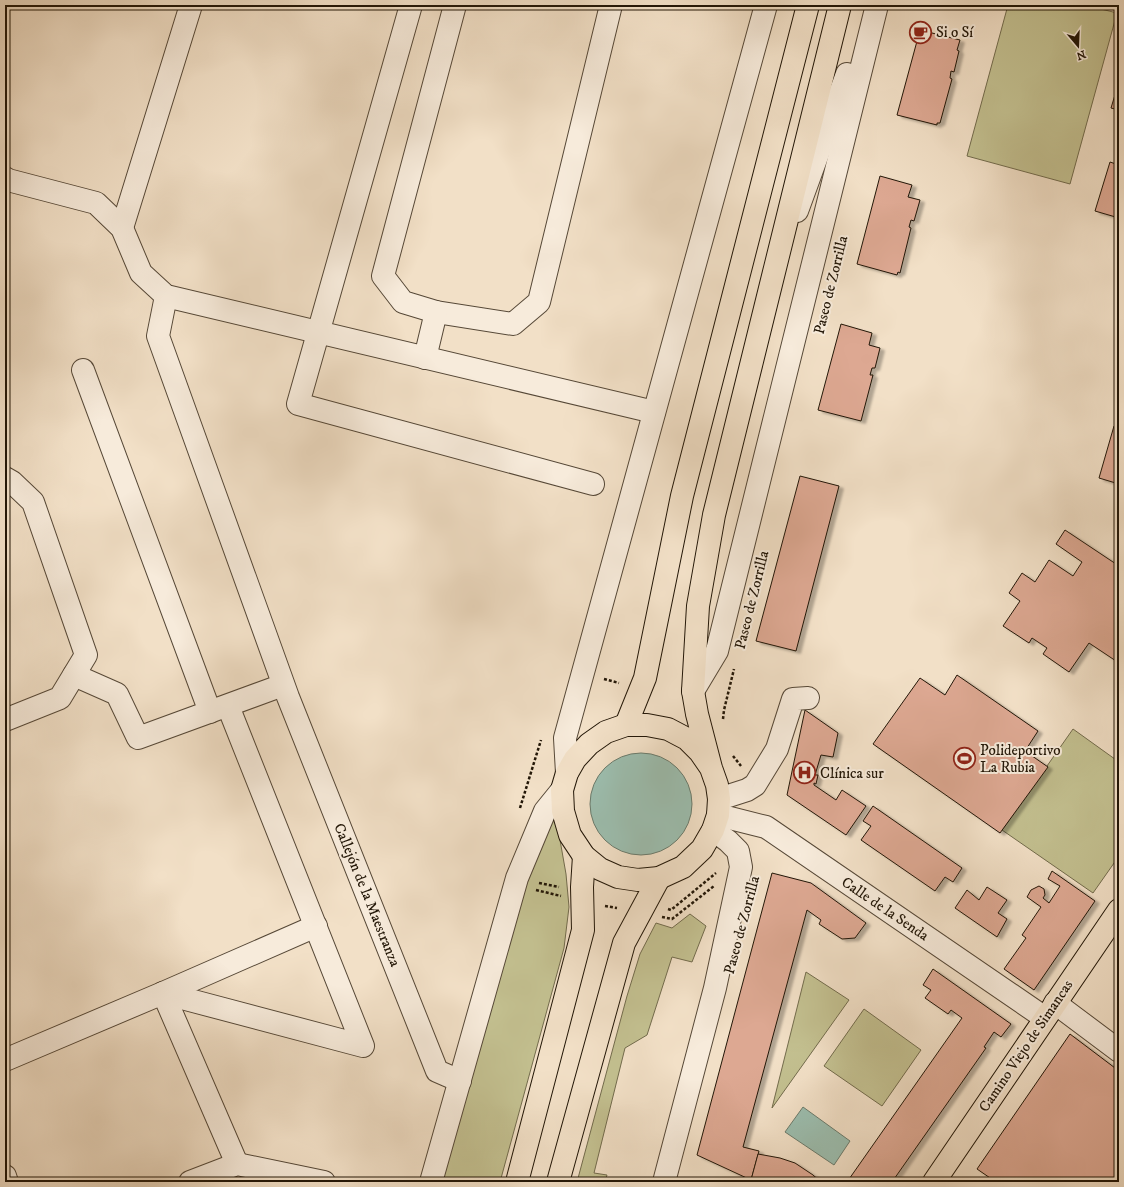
<svg xmlns="http://www.w3.org/2000/svg" width="1124" height="1187" font-family="'IM FELL DW Pica',serif">
	<style>
		.green { fill: #c3c090; stroke: #726b4c }
		.water { fill: #9cbeaf; stroke: #6b7b6c }
		.building { fill: #dda892; stroke: #221607; filter: url(#shadow) }
		.lines { fill: none; stroke-linecap: round; stroke-linejoin: round }
		.minor-casing { stroke: #564837; stroke-width: 24 }
		.major-casing { stroke: #221607; stroke-width: 24 }
		.path { stroke: #221607; stroke-width: 2.5; stroke-dasharray: 3 2; stroke-linecap: butt }
		.minor { stroke: #f7ebdb; stroke-width: 22 }
		.major { stroke: #f2e0c7; stroke-width: 22 }
		.labels { text-anchor: middle; dominant-baseline: central; stroke-width: 4; stroke-linejoin: round; paint-order: stroke }
		.poi-label { font-size: 15px; fill: #221607; stroke: #f7ebdb; text-anchor: start }
		.street-label { font-size: 15px; fill: #221607; stroke: #f7ebdb }
	</style>
	<defs>
		<filter id="shadow"><feDropShadow dx="4.5" dy="2.5" stdDeviation="1" flood-color="#0004"/></filter>
	</defs>
	<rect width="100%" height="100%" fill="#f2e0c7"/>
	<filter id="stains"><feTurbulence type="fractalNoise" baseFrequency=".005" numOctaves="4"/><feColorMatrix values="0 0 0 0 .2 0 0 0 0 .09 0 0 0 0 .02 0 0 0 .5 -.17"/></filter>
	<radialGradient id="worn" r=".72"><stop offset=".6" stop-color="#630" stop-opacity="0"/><stop offset="1" stop-color="#630" stop-opacity=".3"/></radialGradient>
	<g class="green">
		<polygon points="1008,5 1085,5 1117,13 1070,184 967,156"/>
		<polygon points="1073,729 1119,762 1119,856 1093,893 1002,830"/>
		<polygon points="552,814 557,826 560,840 566,874 569,907 564,948 500,1182 437,1182 516,902"/>
		<polygon points="690,914 706,926 692,962 672,957 647,1035 625,1048 594,1173 607,1175 605,1182 577,1182 627,996 640,954 656,923 672,928"/>
		<polygon points="806,972 849,1000 772,1108"/>
		<polygon points="864,1009 921,1050 882,1106 824,1066"/>
	</g>
	<g class="water">
		<circle cx="641" cy="804" r="51"/>
		<polygon points="803,1107 850,1141 834,1165 785,1132"/>
	</g>
	<g class="building">
		<polygon points="920,30 960,40 957,50 959,51 954,72 951,71 950,78 952,79 940,123 937,123 937,125 897,115"/>
		<polygon points="1118,85 1119,85 1119,110 1111,108"/>
		<polygon points="1110,162 1119,165 1119,218 1095,211"/>
		<polygon points="880,176 912,185 908,197 920,200 914,221 911,220 909,227 911,228 900,273 898,272 897,275 857,264"/>
		<polygon points="841,324 872,333 869,345 880,348 875,368 872,368 870,375 873,375 861,421 818,410"/>
		<polygon points="1114,426 1119,428 1119,484 1099,478"/>
		<polygon points="800,476 839,486 796,651 756,641"/>
		<polygon points="1065,530 1119,566 1119,663 1089,643 1069,672 1043,654 1047,648 1032,638 1029,643 1003,626 1020,601 1009,593 1022,573 1035,582 1049,560 1073,576 1082,562 1056,544"/>
		<polygon points="957,675 1038,731 1025,751 1048,767 1000,833 873,744 920,678 945,695"/>
		<polygon points="805,710 838,733 833,757 821,755 815,775 818,775 816,784 814,783 814,785 836,800 842,790 866,806 846,835 787,795"/>
		<polygon points="873,806 962,868 953,882 945,877 935,891 861,840 871,826 863,821"/>
		<polygon points="1052,871 1095,901 1034,990 1004,969 1026,938 1022,935 1041,907 1027,897 1031,890 1039,886 1044,889 1045,895 1043,898 1049,903 1060,886 1048,879"/>
		<polygon points="772,873 811,883 866,923 855,938 842,939 819,924 821,920 807,910 743,1147 759,1151 751,1180 697,1155"/>
		<polygon points="987,887 1007,900 998,913 1007,919 997,937 955,908 967,890 979,900"/>
		<polygon points="933,969 1011,1024 1001,1037 994,1032 984,1047 986,1048 892,1182 847,1182 962,1018 951,1010 948,1014 925,998 931,990 923,985"/>
		<polygon points="1070,1034 1119,1071 1119,1182 996,1182 977,1169"/>
		<polygon points="758,1154 780,1158 795,1163 813,1175 821,1182 756,1182 751,1180"/>
	</g>
	<g class="lines">
		<defs>
			<g id="minor">
				<polyline points="411,5 298,404 593,484"/>
				<polyline points="455,5 383,276 403,302 436,312 513,324 539,302 611,5"/>
				<polyline points="5,178 8,180 96,203 122,228 141,273 166,296 654,412"/>
				<polyline points="797,211 847,74"/>
				<polyline points="122,228 191,5"/>
				<polyline points="166,296 158,336 288,697 437,1071 460,1081"/>
				<polyline points="425,358 436,312"/>
				<polyline points="83,370 210,712"/>
				<polyline points="5,478 12,482 33,502 86,655 60,698 5,720"/>
				<polyline points="74,675 117,694 138,738 283,685"/>
				<polyline points="693,691 717,651 877,5"/>
				<polyline points="567,773 565,738 766,5"/>
				<polyline points="719,799 747,790 755,785 777,749 793,699 808,698"/>
				<polyline points="718,815 766,827 1045,1018"/>
				<polyline points="163,993 363,1046 228,706"/>
				<polyline points="163,993 237,1164"/>
				<polyline points="1055,1003 1119,1051"/>
				<polyline points="5,1060 163,993 316,926"/>
				<polyline points="5,1176 7,1182"/>
				<polyline points="190,1182 237,1164 324,1182"/>
				<polyline points="431,1182 517,878 545,811 562,790"/>
				<polyline points="664,1182 715,988 741,867 738,851 728,841 713,830"/>
			</g>
			<g id="major">
				<polyline points="626,725 645,678 682,496 808,5"/>
				<polyline points="711,768 700,752 687,739 668,729 647,725 626,725 606,732 589,744 575,759 567,773 562,790 563,811 570,835 584,856 600,869 618,877 638,880 659,878 683,867 702,849 713,830 718,815 719,799 717,785 711,768 697,714 693,691 698,606 714,515 840,5"/>
				<polyline points="517,1182 583,930 582,887 584,856"/>
				<polyline points="558,1182 624,943 659,878"/>
				<polyline points="934,1182 1119,910"/>
			</g>
		</defs>
		<use href="#minor" class="minor-casing"/>
		<use href="#major" class="major-casing"/>
		<g class="path">
			<polyline points="604,679 619,683"/>
			<polyline points="723,719 724,710 734,669"/>
			<polyline points="733,756 741,766"/>
			<polyline points="520,808 541,740"/>
			<polyline points="539,883 559,887"/>
			<polyline points="536,890 561,896"/>
			<polyline points="605,906 617,908"/>
			<polyline points="668,909 671,910 716,873"/>
			<polyline points="662,917 672,919 714,886"/>
		</g>
		<use href="#minor" class="minor"/>
		<use href="#major" class="major"/>
	</g>
	<defs>
		<symbol id="cafe-ring" viewBox="-11 -11 22 22"><circle r="9.5" fill="#f7ebdb" stroke="#8f2418" stroke-width="1.5"/><path d="M-5.5-4.5H6V0H3Q3 3.5 0 3.5H-2.5Q-5.5 3.5-5.5 0ZM3-3.2v2h1.7v-2ZM-6 4.5H4V6H-6Z" fill="#8f2418"/></symbol>
		<symbol id="stadium-ring" viewBox="-11 -11 22 22"><circle r="9.5" fill="#f7ebdb" stroke="#8f2418" stroke-width="1.5"/><path d="M0-5a6.5 5 0 1 0 0 10a6.5 5 0 1 0 0-10ZM-3.5-1.8h7v3.6h-7Z" fill="#8f2418"/></symbol>
		<symbol id="hospital-ring" viewBox="-11 -11 22 22"><circle r="9.5" fill="#f7ebdb" stroke="#8f2418" stroke-width="1.5"/><path d="M-5-5h3v3.5h4V-5h3V5h-3V1.5h-4V5h-3Z" fill="#8f2418"/></symbol>
	</defs>
	<g fill-rule="evenodd">
		<use href="#cafe-ring" x="908" y="20" width="25" height="25"/>
		<use href="#stadium-ring" x="952" y="746" width="25" height="25"/>
		<use href="#hospital-ring" x="792" y="760" width="25" height="25"/>
	</g>
	<g class="labels">
		<g class="poi-label">
			<text x="936" y="32">Si o Sí</text>
			<text x="980" y="750">Polideportivo<tspan x="980" dy="17">La Rubia</tspan></text>
			<text x="820" y="773">Clínica sur</text>
		</g>
		<g class="street-label">
			<text transform="translate(831 285) rotate(-76)">Paseo de Zorrilla</text>
			<text transform="translate(752 600) rotate(-76)">Paseo de Zorrilla</text>
			<text transform="translate(367 895) rotate(68)">Callejón de la Maestranza</text>
			<text transform="translate(885 909) rotate(34)">Calle de la Senda</text>
			<text transform="translate(742 925) rotate(-75)">Paseo de Zorrilla</text>
			<text transform="translate(1026 1046) rotate(-56)">Camino Viejo de Simancas</text>
		</g>
	</g>
	<rect width="1124" height="1187" fill="none" stroke="#f2e0c7" stroke-width="20"/>
	<rect x="6" y="6" width="1112" height="1175" fill="none" stroke="#221607" stroke-width="2"/>
	<rect x="10" y="10" width="1104" height="1167" fill="none" stroke="#221607"/>
	<g transform="translate(1078 46) rotate(161)" stroke="#f7ebdb" stroke-width="3" paint-order="stroke">
	<path d="M0-3L7 15L0 10L-7 15Z" fill="#221607"/>
	<text y="-6" font-size="11" font-weight="bold" text-anchor="middle" fill="#221607">N</text>
	</g>
	<rect width="100%" height="100%" filter="url(#stains)"/>
	<rect width="100%" height="100%" fill="url(#worn)"/>
</svg>
